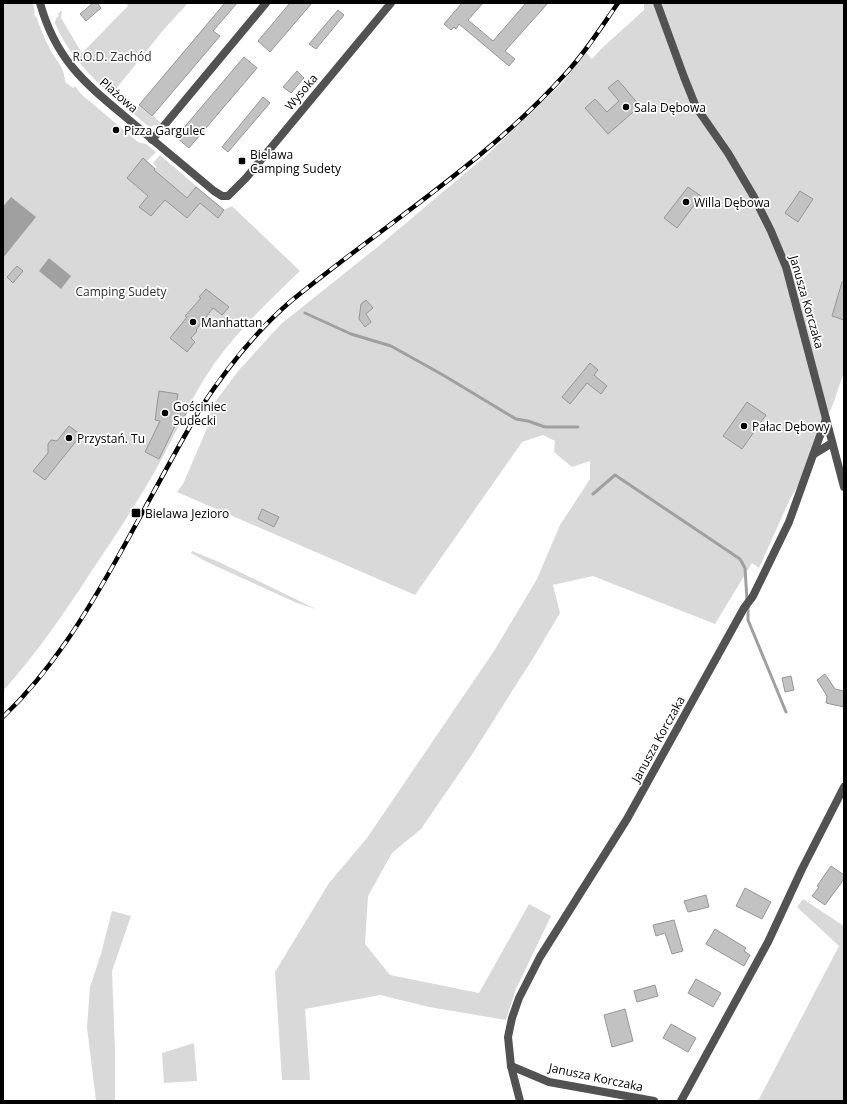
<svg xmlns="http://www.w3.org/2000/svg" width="847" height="1104" font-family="'Open Sans',sans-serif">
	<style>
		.green { fill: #d9d9d9 }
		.water { fill: #a0a0a0 }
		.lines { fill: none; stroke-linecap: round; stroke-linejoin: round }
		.stream { stroke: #a0a0a0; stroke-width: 3 }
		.building { fill: #c2c2c2; stroke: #969696 }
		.minor { stroke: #525252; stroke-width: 8 }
		.rail-casing { stroke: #000; stroke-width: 4.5 }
		.rail { stroke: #fff; stroke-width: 3; stroke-dasharray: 9; stroke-linecap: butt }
		.poi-dot { fill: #000; stroke: #fff; stroke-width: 1.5 }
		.labels { text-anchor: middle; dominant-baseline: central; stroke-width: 3.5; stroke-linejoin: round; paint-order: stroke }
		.park-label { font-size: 12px; fill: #303030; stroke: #fff }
		.street-label { font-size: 12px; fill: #000; stroke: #fff }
		.poi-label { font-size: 12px; fill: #000; stroke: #fff; text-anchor: start }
	</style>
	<rect width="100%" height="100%" fill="#fff"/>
	<g class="green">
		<path d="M 3,3 L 33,3 L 35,13 L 34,14 L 35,17 L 36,16 C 40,28 45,40 51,51 C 57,62 65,68 65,82 L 73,88 L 75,86 L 81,94 L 138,142 L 146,144 L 156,152 L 147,161 L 155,168 L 157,167 L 153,163 L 160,155 L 224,210 L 232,206 L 300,271 C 269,301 239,329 214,364 C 193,394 178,429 160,462 C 139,500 115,536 91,572 C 64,614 36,654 3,691 Z"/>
		<path d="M 126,3 L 188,3 L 165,28 L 115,90 L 137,108 L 139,106 L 152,117 L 153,116 L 162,124 L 158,127 L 155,125 L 151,127 L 147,125 C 112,95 73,67 55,23 L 56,18 L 59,16 L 58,14 L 62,10 L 61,18 L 82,53 L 128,6 Z"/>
		<polygon points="644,3 844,3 844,372 833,404 809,458 803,477 790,499 759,568 752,563 715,624 593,576 553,585 560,613 535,655 471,756 421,829 392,853 368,896 365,944 390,975 479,993 529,904 551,916 516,989 506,1020 429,1007 380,995 305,1009 310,1080 282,1080 275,972 329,883 367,838 494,651 537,579 560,525 590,479 590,461 572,467 554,452 555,441 543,435 522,442 415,595 177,492 183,484 208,426 209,410 239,370 281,324 380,245 488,154 561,84 586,53 592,59 601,49 644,10"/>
		<polygon points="192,551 219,562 316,609 297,603 242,578 207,562 191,553"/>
		<polygon points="803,899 844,926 844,1101 758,1101 839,946 797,907"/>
		<polygon points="112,911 131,916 112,971 115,1049 115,1101 96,1101 87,1027 90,987 101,954"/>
		<polygon points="194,1043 197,1081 164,1083 162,1053"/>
	</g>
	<g class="water">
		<polygon points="11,197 36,217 3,258 3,207"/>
		<polygon points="49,258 71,276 61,289 39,271"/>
	</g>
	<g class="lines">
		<g class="stream">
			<polyline points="305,313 351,334 391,346 443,375 516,419 528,421 545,427 578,427"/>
			<polyline points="593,494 615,475 740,559 745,568 747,600"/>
			<polyline points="748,607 748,620 786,712"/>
		</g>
	</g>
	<g class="building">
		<polygon points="93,3 97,3 101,8 86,21 80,14"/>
		<polygon points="225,3 237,3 213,31 220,36 152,116 139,105"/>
		<polygon points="290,3 312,3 270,52 258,41"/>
		<polygon points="462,3 483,3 468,20 493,41 526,3 548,3 505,51 515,59 509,66 459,24 456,29 454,27 451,30 444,24"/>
		<polygon points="338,10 344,15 316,49 309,44"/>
		<polygon points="244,57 257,68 189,148 176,137"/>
		<polygon points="297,71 304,78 291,93 283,87"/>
		<polygon points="618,80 640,106 608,134 585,108 595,99 607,112 619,101 608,88"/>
		<polygon points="263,97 270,103 228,152 222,147"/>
		<polygon points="143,158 155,169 154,170 187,198 196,187 224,210 218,218 200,203 187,218 165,200 151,216 139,207 148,196 127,178"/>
		<polygon points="688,187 701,196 677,228 664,218"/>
		<polygon points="800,191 813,199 798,222 785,213"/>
		<polygon points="17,266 23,271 13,283 7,277"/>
		<polygon points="842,282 844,282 844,320 832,316"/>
		<polygon points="206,289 229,307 222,315 213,308 199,326 196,330 197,331 191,338 195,342 187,352 170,338 187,317 185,316 201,298 199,297"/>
		<polygon points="366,300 373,308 366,314 371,322 365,327 359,319 361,304"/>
		<polygon points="590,363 598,370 594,375 607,386 601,394 587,383 570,404 562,397"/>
		<polygon points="159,391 178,394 176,406 187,412 179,426 176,424 159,459 145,452 160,421 155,420"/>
		<polygon points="747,402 766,415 742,449 723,436"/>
		<polygon points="69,426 81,435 45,480 33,471 48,453 48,444 51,440 57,441"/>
		<polygon points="262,509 279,517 274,527 258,519"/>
		<polygon points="825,674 835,689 844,691 844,707 826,703 827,696 817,680"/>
		<polygon points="791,676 794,690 785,692 782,678"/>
		<polygon points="831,866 844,875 844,879 825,905 812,896 819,887 817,886"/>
		<polygon points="745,888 771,902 762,919 736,906"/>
		<polygon points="706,895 709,907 688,912 684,901"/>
		<polygon points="674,920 683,951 672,954 665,933 656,936 653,925"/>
		<polygon points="715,929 746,948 744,951 750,955 744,966 706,944"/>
		<polygon points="696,979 721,993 713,1007 688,993"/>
		<polygon points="655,985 658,996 637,1002 634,991"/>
		<polygon points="625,1009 633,1041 612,1047 604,1015"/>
		<polygon points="671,1024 696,1038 688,1052 663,1038"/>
	</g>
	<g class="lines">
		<g class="minor">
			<path d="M 40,3 C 57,64 89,86 135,125 C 161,147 188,169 214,191 L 222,196 L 228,196 L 246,178 L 391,3"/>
			<polyline points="657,3 684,77 696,107 728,153 754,197 771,231 786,267 844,487"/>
			<polyline points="152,140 266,3"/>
			<polyline points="814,454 832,443"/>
			<polyline points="511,1066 549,1082 654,1101"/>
			<polyline points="520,1101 511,1066 508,1037 512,1018 519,998 540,957 627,819 744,608 753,596 789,522 826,419"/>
			<polyline points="681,1101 768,942 802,869 844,787"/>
		</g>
		<defs>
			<path id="rail" d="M 3,717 C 52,670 86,614 119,555 C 146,507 172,457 200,409 C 226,369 255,332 291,301 C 384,225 488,161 568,71 C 587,50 602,26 618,3"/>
		</defs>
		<use href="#rail" class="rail-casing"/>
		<use href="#rail" class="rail"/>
	</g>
	<g class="poi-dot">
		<circle cx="626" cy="107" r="4"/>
		<circle cx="116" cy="130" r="4"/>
		<rect x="238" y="157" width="8" height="8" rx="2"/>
		<circle cx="686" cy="202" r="4"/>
		<circle cx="193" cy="322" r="4"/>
		<circle cx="165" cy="413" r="4"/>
		<circle cx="744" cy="426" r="4"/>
		<circle cx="69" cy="438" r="4"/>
		<rect x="131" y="508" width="10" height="10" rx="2"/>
	</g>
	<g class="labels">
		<g class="park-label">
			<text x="112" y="56">R.O.D. Zachód</text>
			<text x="121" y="291">Camping Sudety</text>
		</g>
		<g class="street-label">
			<text transform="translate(301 92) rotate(-50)">Wysoka</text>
			<text transform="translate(119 95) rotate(41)">Plażowa</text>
			<text transform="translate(807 302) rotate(74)">Janusza Korczaka</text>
			<text transform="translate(658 739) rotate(-61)">Janusza Korczaka</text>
			<text transform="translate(596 1077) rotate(12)">Janusza Korczaka</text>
		</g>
		<g class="poi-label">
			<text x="634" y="107">Sala Dębowa</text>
			<text x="124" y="130">Pizza Gargulec</text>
			<text x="250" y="154">Bielawa<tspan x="250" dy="14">Camping Sudety</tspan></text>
			<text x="694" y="202">Willa Dębowa</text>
			<text x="201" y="322">Manhattan</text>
			<text x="173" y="406">Gościniec<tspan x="173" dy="14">Sudecki</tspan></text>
			<text x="752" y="426">Pałac Dębowy</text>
			<text x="77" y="438">Przystań. Tu</text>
			<text x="145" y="513">Bielawa Jezioro</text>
		</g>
	</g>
	<rect width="847" height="1104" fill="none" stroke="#000000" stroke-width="8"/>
</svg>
